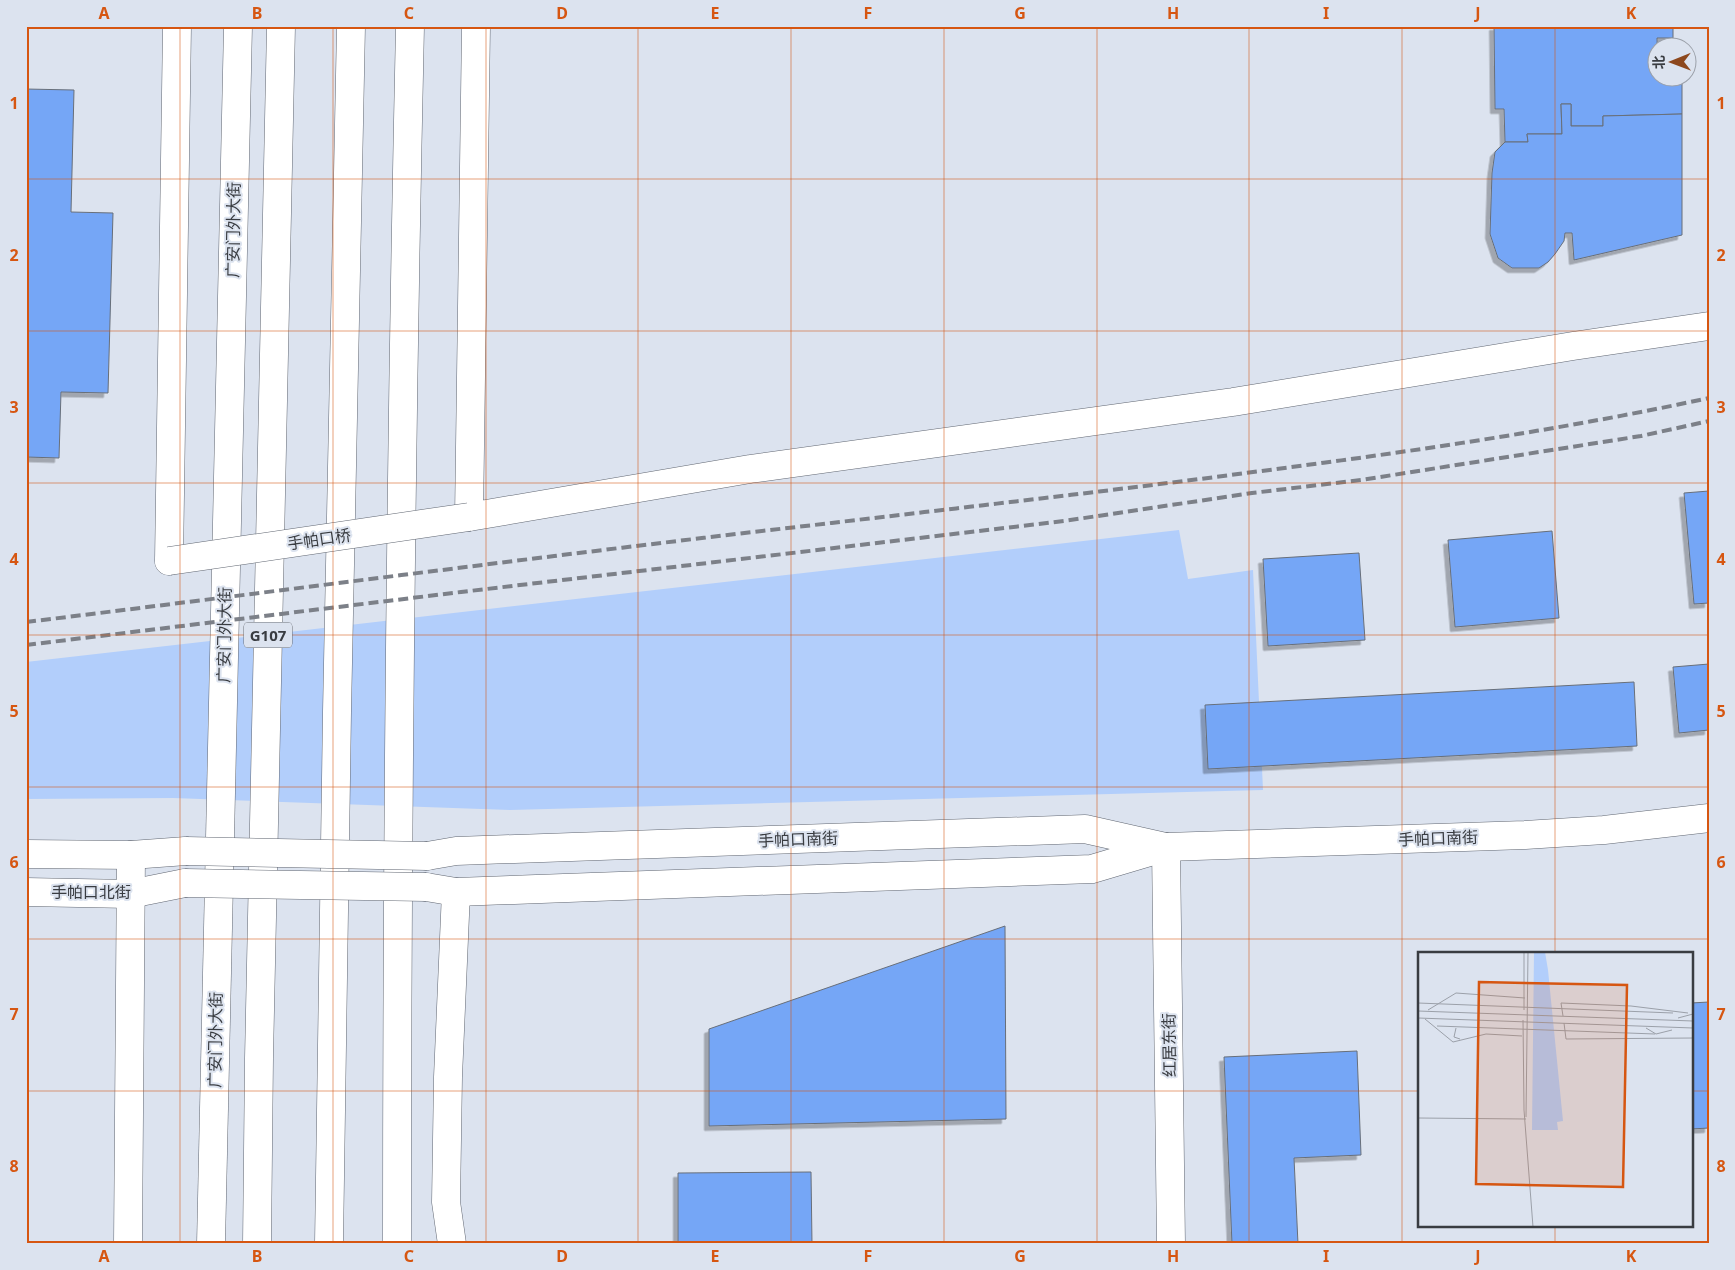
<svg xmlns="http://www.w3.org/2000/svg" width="1735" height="1270" font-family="'Noto Sans','Noto Sans SC',sans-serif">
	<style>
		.green { fill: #b2cefb }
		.building { fill: #75a6f6; stroke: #686f79; filter: url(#shadow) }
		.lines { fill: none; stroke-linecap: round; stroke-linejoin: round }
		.minor-casing { stroke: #616772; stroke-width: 29 }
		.highway-casing { stroke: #616772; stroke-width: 29 }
		.minor { stroke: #fff; stroke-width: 28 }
		.highway { stroke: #fff; stroke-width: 28 }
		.rail { stroke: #7c8088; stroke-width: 4; stroke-dasharray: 10 5; stroke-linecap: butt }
		.minor-bridge-casing { stroke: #616772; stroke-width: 29; stroke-linecap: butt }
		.minor-bridge { stroke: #fff; stroke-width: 28 }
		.grid { fill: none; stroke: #d65611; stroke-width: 1; stroke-opacity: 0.55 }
		.labels { text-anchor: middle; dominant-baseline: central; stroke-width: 4; stroke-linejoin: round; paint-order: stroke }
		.shield { fill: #dce3ef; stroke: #6a6e75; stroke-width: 1 }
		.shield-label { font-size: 15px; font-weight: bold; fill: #393c41 }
		.street-label { font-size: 16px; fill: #393c41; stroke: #dce3ef }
		.inset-road { fill: none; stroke: #9ba0a9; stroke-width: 1 }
		.view { fill: #d65611; fill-opacity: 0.15; stroke: #d65611; stroke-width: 2.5 }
		.inset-edge { fill: none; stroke: #393c41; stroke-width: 2.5 }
		.neatline { fill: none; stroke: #d65611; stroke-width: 2 }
		.grid-label { font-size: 16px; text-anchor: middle; font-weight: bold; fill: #d65611 }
	</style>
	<defs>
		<filter id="shadow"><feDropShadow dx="-4.5" dy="4.5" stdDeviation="0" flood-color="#0004"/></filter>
	</defs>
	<rect width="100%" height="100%" fill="#dce3ef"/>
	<polygon class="green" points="1179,530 1188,579 1253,570 1263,790 510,810 173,798 26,799 26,662"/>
	<g class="building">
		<polygon points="1494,26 1673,26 1673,38 1657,38 1658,78 1682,78 1682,114 1603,116 1603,126 1571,126 1571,104 1561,104 1562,134 1527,134 1528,142 1505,142 1504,109 1495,109"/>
		<polygon points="26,89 74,90 71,212 113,213 108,393 61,392 59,458 26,457"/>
		<polygon points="1561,104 1571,104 1571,126 1603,126 1603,116 1682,114 1682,235 1574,260 1572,233 1565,233 1564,241 1555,254 1548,262 1539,268 1512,268 1498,258 1490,234 1492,173 1495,152 1505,142 1528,142 1527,134 1562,134"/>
		<polygon points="1709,491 1709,603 1694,604 1684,493"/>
		<polygon points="1552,531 1559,618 1455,627 1448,540"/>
		<polygon points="1359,553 1365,640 1268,646 1263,559"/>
		<polygon points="1709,664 1709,730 1679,733 1673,667"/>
		<polygon points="1634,682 1637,746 1208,769 1205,705"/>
		<polygon points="1005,926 1006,1119 709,1126 709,1029"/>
		<polygon points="1709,1002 1709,1128 1691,1129 1691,1003"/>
		<polygon points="1357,1051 1361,1155 1294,1158 1298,1244 1232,1244 1224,1057"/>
		<polygon points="811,1172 812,1244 678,1244 678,1173"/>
	</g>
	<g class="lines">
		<defs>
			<g id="minor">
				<polyline points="476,26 469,517 750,469 1233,402 1573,346 1709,326"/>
				<polyline points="169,561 177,26"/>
				<polyline points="1166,847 1171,1244"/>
				<polyline points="26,854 131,855 186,851"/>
				<polyline points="427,856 456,851 1085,829 1165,847"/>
				<polyline points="426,887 456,892 1092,869 1166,847 1525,835 1604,830 1709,818"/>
				<polyline points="26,892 130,894 185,883"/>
				<polyline points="128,1244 131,855"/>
				<polyline points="211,1244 238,26"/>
				<path d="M 397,1244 C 397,838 401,432 410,26"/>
				<polyline points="452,1244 446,1202 448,1077 456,892"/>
			</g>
			<g id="highway">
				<polyline points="257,1244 259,1058 281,26"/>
				<polyline points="329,1244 337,712 351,26"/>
			</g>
		</defs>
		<use href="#minor" class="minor-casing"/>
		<use href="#highway" class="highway-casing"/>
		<use href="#minor" class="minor"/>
		<use href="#highway" class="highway"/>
		<g class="rail">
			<path d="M 26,622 C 289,590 551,555 814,525 C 958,508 1102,492 1246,473 C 1401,453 1556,431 1709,398"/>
			<polyline points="26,645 461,592 1064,521 1252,493 1361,480 1641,436 1709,421"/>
		</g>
		<defs>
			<g id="minor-bridge">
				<polyline points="169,561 469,517"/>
				<polyline points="186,851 427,856"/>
				<polyline points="185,883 426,887"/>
			</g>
		</defs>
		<use href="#minor-bridge" class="minor-bridge-casing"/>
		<use href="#minor-bridge" class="minor-bridge"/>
	</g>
	<path class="grid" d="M 180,26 L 180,1244M 333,26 L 333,1244M 486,26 L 486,1244M 638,26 L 638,1244M 791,26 L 791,1244M 944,26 L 944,1244M 1097,26 L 1097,1244M 1249,26 L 1249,1244M 1402,26 L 1402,1244M 1555,26 L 1555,954M 26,179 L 1709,179M 26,331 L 1709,331M 26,483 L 1709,483M 26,635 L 1709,635M 26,787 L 1709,787M 26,939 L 1709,939M 26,1091 L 1419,1091M 1691,1091 L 1709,1091M 1555,1226 L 1555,1244"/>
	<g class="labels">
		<rect class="shield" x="244" y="622.5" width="48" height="25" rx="4"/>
		<g class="shield-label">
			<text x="268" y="635">G107</text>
		</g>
		<g class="street-label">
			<text transform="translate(233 230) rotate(-89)">广安门外大街</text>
			<text transform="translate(319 539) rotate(-8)">手帕口桥</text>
			<text transform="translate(224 635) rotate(-89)">广安门外大街</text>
			<text transform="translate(1438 838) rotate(-2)">手帕口南街</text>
			<text transform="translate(798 839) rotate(-2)">手帕口南街</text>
			<text x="91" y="892">手帕口北街</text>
			<text transform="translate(215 1040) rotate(-89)">广安门外大街</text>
			<text transform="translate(1169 1045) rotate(-91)">红居东街</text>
		</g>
	</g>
	<g transform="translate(1418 952)">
		<rect width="275" height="275" fill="#dce3ef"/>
		<path d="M 116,0 L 127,0 L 130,18 L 145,169 L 139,170 L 140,178 L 114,178 Z" fill="#b2cefb"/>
		<path class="inset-road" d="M 0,51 L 255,61M 10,58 L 38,41 L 107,46M 106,58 L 106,0M 0,59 L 275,69M 145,64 L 143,51 L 213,54 L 270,61M 0,66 L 275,76M 260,66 L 275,62M 7,67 L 35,90 L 68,82 L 104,84M 105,68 L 106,158 L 115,275M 146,71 L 148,87 L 275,86M 19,74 L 237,82M 38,76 L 36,85 L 42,87M 228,76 L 238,82 L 254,78M 108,165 L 110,0M 0,166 L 108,167"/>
		<path class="view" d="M 61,30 L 209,33 L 205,235 L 58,232 Z"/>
		<rect width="275" height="275" class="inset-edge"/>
	</g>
	<rect width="1735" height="1270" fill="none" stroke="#dce3ef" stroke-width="55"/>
	<g transform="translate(1672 62) rotate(269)"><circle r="24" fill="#dce3ef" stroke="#9ba0a9"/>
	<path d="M0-4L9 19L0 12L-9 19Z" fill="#8d481d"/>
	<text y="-8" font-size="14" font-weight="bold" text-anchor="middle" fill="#393c41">北</text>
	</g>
	<rect x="28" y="28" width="1680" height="1214" class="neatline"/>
	<g class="grid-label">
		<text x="104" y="19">A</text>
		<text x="257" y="19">B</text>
		<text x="409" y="19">C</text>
		<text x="562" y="19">D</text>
		<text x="715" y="19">E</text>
		<text x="868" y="19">F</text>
		<text x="1020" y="19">G</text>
		<text x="1173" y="19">H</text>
		<text x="1326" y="19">I</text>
		<text x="1478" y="19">J</text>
		<text x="1631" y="19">K</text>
		<text x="14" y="109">1</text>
		<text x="1721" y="109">1</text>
		<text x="14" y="261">2</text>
		<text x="1721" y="261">2</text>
		<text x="14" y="413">3</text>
		<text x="1721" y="413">3</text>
		<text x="14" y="565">4</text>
		<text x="1721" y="565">4</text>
		<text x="14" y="717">5</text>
		<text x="1721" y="717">5</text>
		<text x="14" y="868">6</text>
		<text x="1721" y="868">6</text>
		<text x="14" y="1020">7</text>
		<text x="1721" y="1020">7</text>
		<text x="14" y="1172">8</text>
		<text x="1721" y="1172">8</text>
		<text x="104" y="1262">A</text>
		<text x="257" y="1262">B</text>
		<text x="409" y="1262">C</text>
		<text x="562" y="1262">D</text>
		<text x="715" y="1262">E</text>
		<text x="868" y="1262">F</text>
		<text x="1020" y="1262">G</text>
		<text x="1173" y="1262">H</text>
		<text x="1326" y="1262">I</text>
		<text x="1478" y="1262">J</text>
		<text x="1631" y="1262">K</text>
	</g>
</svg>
